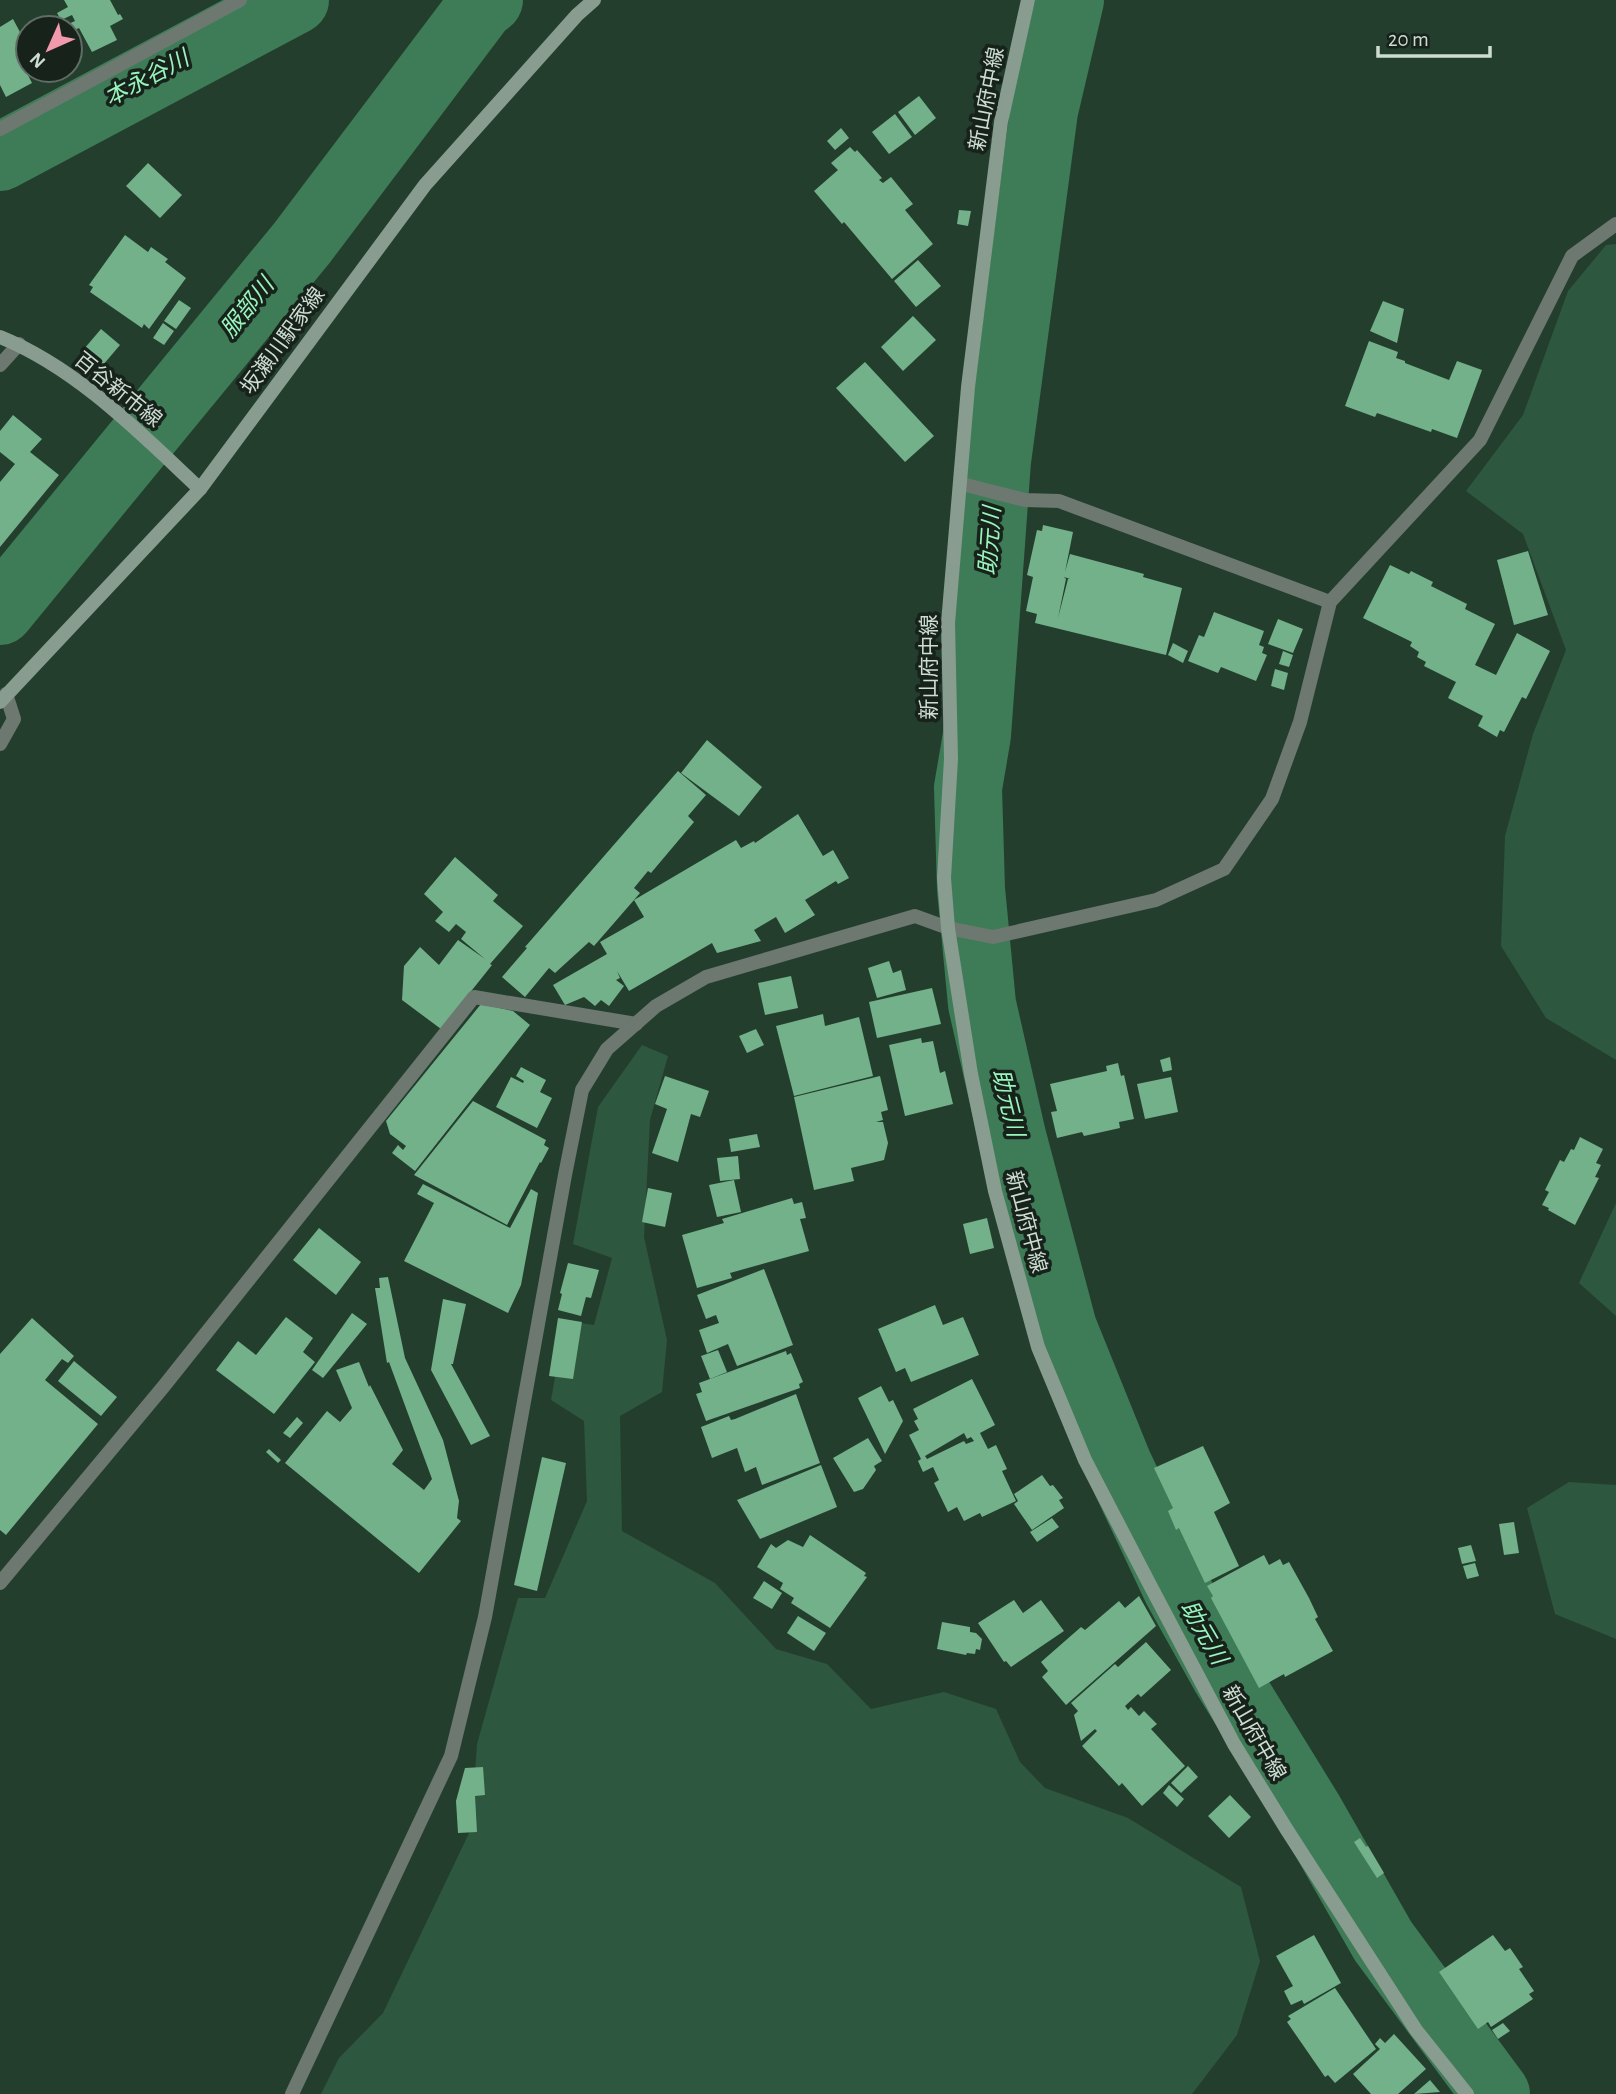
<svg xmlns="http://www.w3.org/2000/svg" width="1616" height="2094" font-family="'Alegreya Sans','Noto Sans JP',sans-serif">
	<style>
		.green { fill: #2d573e }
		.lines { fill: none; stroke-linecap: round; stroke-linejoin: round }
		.river { stroke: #3e7c58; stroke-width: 68 }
		.building { fill: #72b18a; fill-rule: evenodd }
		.street { stroke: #6c7870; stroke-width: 14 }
		.secondary { stroke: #889c8f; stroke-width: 14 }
		.labels { text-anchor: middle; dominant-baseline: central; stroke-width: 7; stroke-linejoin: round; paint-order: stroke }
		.street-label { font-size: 21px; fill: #cdddd2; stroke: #17221b }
		.water-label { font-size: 23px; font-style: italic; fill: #9af5bd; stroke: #17221b }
	</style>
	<rect width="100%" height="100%" fill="#243e2e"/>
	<g class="green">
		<polygon points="1616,244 1616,1060 1546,1018 1501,946 1505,836 1533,734 1566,650 1523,534 1466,491 1523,415 1568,291 1606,245"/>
		<polygon points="642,1045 668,1056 650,1120 644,1237 667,1340 662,1392 620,1416 622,1531 715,1583 776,1649 827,1664 871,1709 944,1692 996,1709 1020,1762 1045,1788 1128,1818 1241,1887 1260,1961 1237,2035 1192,2094 321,2094 339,2058 383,2013 471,1829 477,1744 518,1598 545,1598 587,1501 584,1421 551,1400 565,1321 594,1325 612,1258 573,1244 598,1107"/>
		<polygon points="1616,1203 1616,1316 1579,1283"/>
		<polygon points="1569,1482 1616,1485 1616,1639 1555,1614 1527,1508"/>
	</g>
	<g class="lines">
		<g class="river">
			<polyline points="1070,0 1044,111 997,461 977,735 968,788 971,889 982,1004 1012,1136 1063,1328 1118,1464 1177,1589 1225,1675 1310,1813 1383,1941 1496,2094"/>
			<polyline points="0,157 295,0"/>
			<polyline points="0,611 302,243 481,6 489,0"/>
		</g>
	</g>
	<g class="building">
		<polygon points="64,0 110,0 118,15 120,14 123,19 110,26 117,40 92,52 79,28 70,32 70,28 65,28 64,26 75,21 72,15 61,20 57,13 68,7"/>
		<polygon points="13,19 28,47 28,69 26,71 32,83 6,97 0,85 0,27"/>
		<polygon points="919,96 936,118 915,135 898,112"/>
		<polygon points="895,114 912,137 889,154 872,132"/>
		<polygon points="841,128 849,138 835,150 827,141"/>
		<polygon points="850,147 855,152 857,150 882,178 879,180 883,183 891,177 913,204 905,210 933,244 892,279 844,222 842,224 814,191 838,170 831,163"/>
		<polygon points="148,163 182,195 160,218 126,186"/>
		<polygon points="959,210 971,211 968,226 957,224"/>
		<polygon points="125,235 148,252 151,247 168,259 165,262 186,278 149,329 144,324 142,328 90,292 93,287 89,285"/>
		<polygon points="918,260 941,286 916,307 894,281"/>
		<polygon points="179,300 191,308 176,329 164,321"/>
		<polygon points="1383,301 1404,309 1397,343 1370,331"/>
		<polygon points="913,316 936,340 903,371 881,347"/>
		<polygon points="163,323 174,331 164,345 153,338"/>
		<polygon points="101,329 120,345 103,365 84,349"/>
		<polygon points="1369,341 1398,352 1396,358 1405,361 1405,363 1449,380 1457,361 1482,370 1457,438 1432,429 1431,432 1377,413 1375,417 1345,406"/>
		<polygon points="865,362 934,436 905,462 836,388"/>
		<polygon points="13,415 42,439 30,452 59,475 0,547 0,482 15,464 0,452 0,431"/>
		<path d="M 1043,525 L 1073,532 L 1065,572 L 1070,554 L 1144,574 L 1143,577 L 1182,588 L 1166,655 L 1035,623 L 1037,614 L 1026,611 L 1033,577 L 1027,575 L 1037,530 L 1042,531 ZM 1064,577 L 1070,579 L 1068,579 L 1058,618 L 1066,579 Z"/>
		<polygon points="1528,551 1548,615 1514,625 1497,560"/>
		<polygon points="1390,565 1409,574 1411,571 1433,582 1431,586 1467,604 1465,609 1495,624 1475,665 1496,675 1517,633 1550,651 1526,699 1522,697 1504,732 1500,730 1497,737 1478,726 1483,716 1448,698 1456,682 1424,666 1426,662 1417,657 1419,652 1410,646 1412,642 1363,618"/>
		<polygon points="1214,612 1264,631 1259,645 1264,647 1262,653 1267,655 1256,681 1221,667 1218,673 1188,661 1199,635 1204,637"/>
		<polygon points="1278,619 1303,629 1293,653 1268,644"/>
		<polygon points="1173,643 1188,651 1183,663 1168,655"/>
		<polygon points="1283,651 1293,655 1289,667 1279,664"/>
		<polygon points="1275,669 1288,673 1284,690 1271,686"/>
		<polygon points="707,740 762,787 739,816 681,773"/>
		<polygon points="678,771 706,795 688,816 694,822 651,873 648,871 634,888 640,893 634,900 736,840 741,848 754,841 755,843 798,814 823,856 833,850 849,878 838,884 836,881 805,900 815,915 785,933 776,917 754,930 761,941 717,953 712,943 629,991 617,971 620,978 616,980 624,986 609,1006 601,1000 595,1006 584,997 565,1005 553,985 607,954 600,942 644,917 634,900 594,946 589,942 555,973 549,968 525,997 502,977 527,948 525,947"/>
		<polygon points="455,857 498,895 493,901 523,926 490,964 492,965 441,1029 402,1000 404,966 420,947 439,965 458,940 485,959 461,939 466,932 456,924 449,932 435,921 443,912 424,894"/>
		<polygon points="889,961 893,973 901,970 906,990 877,998 868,968"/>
		<polygon points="791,976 798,1008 765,1015 758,983"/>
		<polygon points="932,988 941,1024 877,1038 869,1002"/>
		<polygon points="481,1004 513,1011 530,1025 415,1171 392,1153 398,1145 403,1150 406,1146 390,1134 386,1121"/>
		<polygon points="823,1014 825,1026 859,1017 873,1076 794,1096 776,1026"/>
		<polygon points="756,1029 764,1045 747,1053 739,1036"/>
		<polygon points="921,1038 922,1043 933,1041 940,1073 945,1071 953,1104 905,1116 889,1045"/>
		<polygon points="1170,1057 1172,1070 1163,1072 1160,1060"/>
		<polygon points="1118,1063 1121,1076 1124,1075 1134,1119 1119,1122 1120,1128 1084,1136 1082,1132 1057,1138 1051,1112 1057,1111 1050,1084 1107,1071 1106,1066"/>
		<polygon points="521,1067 546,1080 540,1092 552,1098 537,1128 496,1107 511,1077 523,1083 524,1081 516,1076"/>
		<polygon points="665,1076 709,1091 700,1117 691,1114 678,1162 652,1153 667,1109 655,1104"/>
		<polygon points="880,1076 888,1110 881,1112 883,1120 876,1122 883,1122 888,1143 884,1160 851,1168 854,1181 814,1190 794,1097"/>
		<polygon points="1171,1077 1178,1112 1145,1119 1137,1084"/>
		<polygon points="473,1101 546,1140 544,1145 549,1148 541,1163 540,1162 507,1225 414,1175"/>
		<polygon points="757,1134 760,1147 731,1152 729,1139"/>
		<polygon points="1580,1137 1603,1149 1596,1163 1601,1165 1595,1177 1599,1178 1575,1225 1548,1210 1549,1208 1542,1205 1549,1192 1545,1190 1560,1160 1564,1162 1571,1149 1574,1150"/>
		<polygon points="738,1156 740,1179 720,1181 717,1158"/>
		<polygon points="734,1180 741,1212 717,1217 709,1185"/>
		<polygon points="423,1184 510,1228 531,1189 538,1193 521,1285 508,1313 404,1261 434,1203 417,1194"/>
		<polygon points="648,1188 672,1193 665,1227 642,1222"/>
		<polygon points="792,1198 794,1204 802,1202 806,1218 800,1219 809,1251 730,1273 732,1278 697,1288 682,1235 724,1223 722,1219"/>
		<polygon points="987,1218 994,1248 970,1254 963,1224"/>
		<polygon points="319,1228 361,1262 336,1295 293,1260"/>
		<polygon points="568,1263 599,1270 591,1298 586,1297 581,1316 558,1310 562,1294 560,1293"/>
		<polygon points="764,1269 793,1345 737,1366 728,1344 707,1353 699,1330 719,1323 716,1315 706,1319 697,1295"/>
		<polygon points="388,1277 405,1358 443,1440 459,1501 457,1518 461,1521 419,1573 285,1463 327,1411 340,1422 352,1408 336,1370 359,1362 369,1387 370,1385 403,1450 392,1464 424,1490 432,1479 389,1362 387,1363 375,1288 380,1288 379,1278"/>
		<polygon points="443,1299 466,1304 453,1364 451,1364 490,1436 471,1445 431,1370"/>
		<polygon points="935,1305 943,1325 963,1317 979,1355 911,1382 905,1368 896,1372 878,1329"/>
		<polygon points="352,1313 367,1324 323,1378 312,1370"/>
		<polygon points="286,1317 313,1338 303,1352 315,1362 274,1414 216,1370 238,1341 256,1355"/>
		<polygon points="32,1318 74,1356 68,1363 62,1359 45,1380 98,1424 6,1535 0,1530 0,1354"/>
		<polygon points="558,1318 582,1322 573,1379 549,1376"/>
		<polygon points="718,1350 727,1372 710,1379 701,1356"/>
		<polygon points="786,1351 787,1355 791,1353 803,1382 799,1384 800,1388 706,1421 696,1394 702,1392 699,1383"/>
		<polygon points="74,1361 117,1397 101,1416 58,1381"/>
		<path d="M 972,1379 L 995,1425 L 980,1433 L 988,1449 L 996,1445 L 1007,1469 L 1002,1471 L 1016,1501 L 982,1517 L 980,1513 L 964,1521 L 957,1507 L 948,1512 L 934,1483 L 939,1480 L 933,1467 L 923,1472 L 918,1461 L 921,1459 L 909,1435 L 919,1430 L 914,1421 L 918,1419 L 913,1409 ZM 964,1433 L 967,1439 L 971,1437 L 974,1441 L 966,1444 L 964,1441 L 927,1459 L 925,1456 Z"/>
		<polygon points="881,1386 889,1402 893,1400 903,1421 885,1454 858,1398"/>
		<polygon points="796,1394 820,1463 762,1485 756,1467 745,1472 737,1448 712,1458 701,1427 729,1416 731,1420 735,1419"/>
		<polygon points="297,1417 303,1423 290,1438 283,1433"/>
		<polygon points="868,1438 882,1461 874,1466 876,1470 863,1489 854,1492 833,1458"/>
		<polygon points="1203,1446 1230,1503 1214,1512 1239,1566 1205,1583 1179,1528 1176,1530 1168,1511 1173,1508 1154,1468"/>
		<polygon points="269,1449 281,1460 278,1463 266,1452"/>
		<polygon points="542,1457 566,1463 537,1591 514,1585"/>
		<polygon points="821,1465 837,1507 760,1539 737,1500"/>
		<polygon points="1042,1475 1050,1486 1053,1485 1063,1498 1059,1500 1064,1508 1032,1530 1014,1504 1018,1501 1014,1494"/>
		<polygon points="1052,1518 1059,1527 1037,1542 1030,1532"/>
		<polygon points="1514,1522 1519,1553 1504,1555 1499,1524"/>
		<polygon points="810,1535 866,1573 864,1576 867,1577 830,1628 791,1603 794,1598 780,1589 783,1583 757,1567 771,1544 776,1548 788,1540 803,1547"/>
		<polygon points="1471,1545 1476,1561 1462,1564 1458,1548"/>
		<polygon points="1264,1555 1269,1565 1280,1559 1283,1565 1289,1562 1309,1598 1318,1617 1315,1619 1333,1651 1285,1677 1284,1674 1259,1688 1211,1598 1213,1596 1207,1586"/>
		<polygon points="1475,1563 1479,1576 1467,1579 1463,1566"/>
		<polygon points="764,1581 782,1593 772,1609 753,1598"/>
		<polygon points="1139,1596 1156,1626 1066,1705 1042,1677 1048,1671 1041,1662 1081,1627 1085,1630 1119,1601 1125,1608"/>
		<polygon points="1014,1600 1023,1613 1041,1600 1064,1631 1011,1667 1006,1661 1004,1662 978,1623"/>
		<polygon points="798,1616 826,1633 814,1651 787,1633"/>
		<polygon points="942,1622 970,1627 970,1632 976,1633 982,1639 980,1650 976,1649 975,1654 967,1653 966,1655 937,1649"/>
		<polygon points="1146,1642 1171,1670 1141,1697 1138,1694 1125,1706 1128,1710 1131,1707 1139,1716 1144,1711 1157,1724 1151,1729 1185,1766 1142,1806 1122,1783 1119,1786 1082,1746 1097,1731 1095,1729 1081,1741 1074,1715 1078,1711 1071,1703 1115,1664 1118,1667"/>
		<polygon points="1188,1766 1198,1777 1181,1793 1171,1783"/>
		<polygon points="483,1767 485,1795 475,1796 477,1832 458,1833 456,1801 465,1768"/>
		<polygon points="1169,1785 1184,1799 1177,1807 1163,1793"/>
		<polygon points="1230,1795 1251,1817 1229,1838 1208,1816"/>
		<polygon points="1360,1838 1366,1847 1368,1846 1384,1873 1377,1878 1354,1842"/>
		<polygon points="1314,1935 1341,1983 1304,2004 1302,2000 1291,2005 1284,1991 1293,1986 1276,1956"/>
		<polygon points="1493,1935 1505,1951 1510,1948 1523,1967 1519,1969 1534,1991 1529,1994 1533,1999 1491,2027 1488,2022 1478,2029 1439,1972"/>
		<polygon points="1335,1988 1376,2049 1335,2083 1328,2075 1325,2077 1287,2022 1291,2019 1288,2016"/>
		<polygon points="1503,2023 1510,2031 1498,2039 1492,2030"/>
		<polygon points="1394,2034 1426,2069 1398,2094 1371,2094 1353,2074 1380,2049 1375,2044 1380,2038 1385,2043"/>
		<polygon points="1430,2080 1440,2092 1414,2094"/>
	</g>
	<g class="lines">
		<g class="street">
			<polyline points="0,129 240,0"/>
			<polyline points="0,365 19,344"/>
			<polyline points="962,484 1025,500 1059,501 1330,602"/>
			<polyline points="0,744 14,719 6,694"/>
			<polyline points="0,1583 164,1386 474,997 636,1024"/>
			<polyline points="292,2094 451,1756 485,1617 565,1175 582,1090 607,1049 656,1006 706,977 915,916 948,928 993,937 1156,900 1224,869 1272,799 1300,722 1330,602 1480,440 1572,256 1616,224"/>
		</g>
		<g class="secondary">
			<polyline points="1028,0 1001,122 968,387 948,623 951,759 944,878 948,928 971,1074 995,1191 1038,1347 1085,1460 1150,1585 1234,1744 1287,1830 1416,2030 1467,2094"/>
			<path d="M 0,337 C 77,368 140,433 200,489"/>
			<polyline points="0,702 200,489 425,185 577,15 594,0"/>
		</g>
	</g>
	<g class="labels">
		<g class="street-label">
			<text transform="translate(987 99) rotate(-79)">新山府中線</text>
			<text transform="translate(283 341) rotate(-54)">坂瀬川駅家線</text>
			<text transform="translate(118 390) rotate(39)">百谷新市線</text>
			<text transform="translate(929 667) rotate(-90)">新山府中線</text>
			<text transform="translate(1026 1222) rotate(75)">新山府中線</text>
			<text transform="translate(1254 1733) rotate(60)">新山府中線</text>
		</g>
		<g class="water-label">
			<text transform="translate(147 79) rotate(-28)">本永谷川</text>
			<text transform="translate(248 308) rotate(-51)">服部川</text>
			<text transform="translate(991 541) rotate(-86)">助元川</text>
			<text transform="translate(1007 1103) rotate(76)">助元川</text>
			<text transform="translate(1203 1633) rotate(60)">助元川</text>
		</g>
	</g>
	<g transform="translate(49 49) rotate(225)"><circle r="33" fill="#17221b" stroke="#606d64" stroke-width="2"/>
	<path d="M0-5L12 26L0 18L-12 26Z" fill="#f29aad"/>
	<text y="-10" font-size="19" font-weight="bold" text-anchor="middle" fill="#cdddd2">N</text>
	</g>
	<path d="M1378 46v10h112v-10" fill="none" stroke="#cdddd2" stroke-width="3.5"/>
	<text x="1388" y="46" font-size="21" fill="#cdddd2" stroke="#17221b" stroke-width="5" paint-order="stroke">20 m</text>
</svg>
